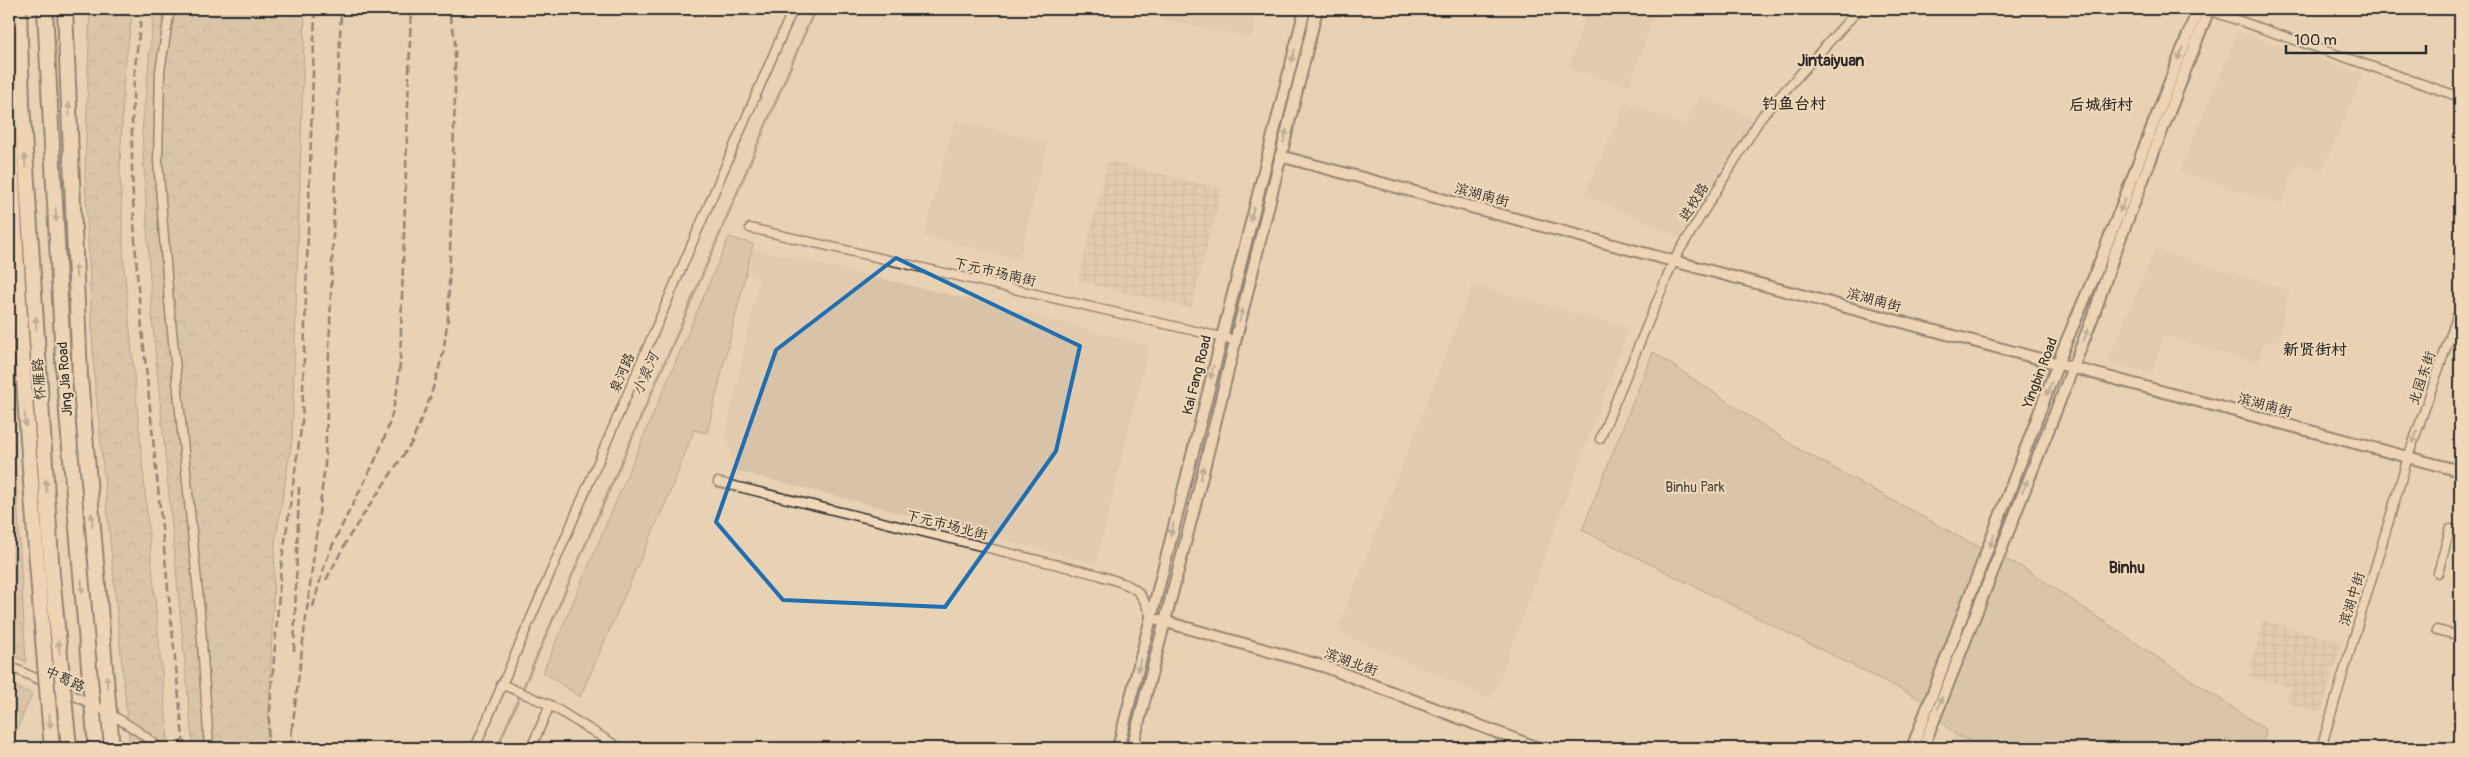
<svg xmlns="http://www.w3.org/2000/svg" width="2469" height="757" font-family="Pangolin,'LXGW WenKai TC',sans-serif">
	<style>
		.built { fill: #d9c3a8 }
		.industrial { fill: url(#industrial-grid) }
		.forest { fill: url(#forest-crowns); stroke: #7a7064 }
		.park { fill: #c9b69c; stroke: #7a7064 }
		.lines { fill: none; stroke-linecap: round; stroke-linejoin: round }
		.stream { stroke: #70675c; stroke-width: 2.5 }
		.street-casing { stroke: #2b2b2b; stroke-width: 11 }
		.secondary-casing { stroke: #2b2b2b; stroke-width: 14 }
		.highway-casing { stroke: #2b2b2b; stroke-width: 18 }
		.street { stroke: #f1d8b9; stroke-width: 8 }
		.secondary { stroke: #f1d8b9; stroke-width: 10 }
		.highway { stroke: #f1d8b9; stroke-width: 14 }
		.rail { stroke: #2b2b2b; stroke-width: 2.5; stroke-dasharray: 8 4; stroke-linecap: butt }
		.highway-bridge-casing { stroke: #2b2b2b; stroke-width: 18; stroke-linecap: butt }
		.highway-bridge { stroke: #f1d8b9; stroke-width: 14 }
		.oneway { fill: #8e8272 }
		.marked { fill: none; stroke: #1f6fb2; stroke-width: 4; stroke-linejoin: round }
		.labels { text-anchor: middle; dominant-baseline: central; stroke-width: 4; stroke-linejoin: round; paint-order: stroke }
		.street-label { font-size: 14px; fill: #2b2b2b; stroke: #f1d8b9 }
		.park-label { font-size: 14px; fill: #4b4742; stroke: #f1d8b9 }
		.water-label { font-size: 15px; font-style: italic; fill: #484440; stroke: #f1d8b9 }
		.quarter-label { font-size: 16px; font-weight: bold; fill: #2b2b2b; stroke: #f1d8b9 }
	</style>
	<defs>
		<pattern id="industrial-grid" width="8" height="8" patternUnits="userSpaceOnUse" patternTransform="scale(1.25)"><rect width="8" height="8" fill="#d9c3a8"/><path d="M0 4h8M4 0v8" fill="none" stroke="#baa891"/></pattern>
		<pattern id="forest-crowns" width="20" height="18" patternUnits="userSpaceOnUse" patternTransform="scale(1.25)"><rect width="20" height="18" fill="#c9b69c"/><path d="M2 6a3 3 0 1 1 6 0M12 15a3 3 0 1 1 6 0" fill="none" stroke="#a3947f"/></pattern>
	</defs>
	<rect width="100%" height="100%" fill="#e9d1b3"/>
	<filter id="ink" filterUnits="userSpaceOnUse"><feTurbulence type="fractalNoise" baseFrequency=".02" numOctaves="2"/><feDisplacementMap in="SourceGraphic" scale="10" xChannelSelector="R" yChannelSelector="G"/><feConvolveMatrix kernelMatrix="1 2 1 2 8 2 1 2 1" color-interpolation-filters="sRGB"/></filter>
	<g filter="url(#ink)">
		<g class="built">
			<polygon points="1117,9 1258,9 1251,38"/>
			<polygon points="1587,9 1656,9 1630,85 1569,69"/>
			<polygon points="2238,32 2363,74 2322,171 2298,161 2281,205 2180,171"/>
			<polygon points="1700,96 1753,118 1749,132 1680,238 1585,194 1626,103 1685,125"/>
			<polygon points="955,120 1047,143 1019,259 924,236"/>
			<polygon points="753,249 974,300 1149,346 1096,563 737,471 726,435 760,276 748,273"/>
			<polygon points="2155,250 2289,290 2278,342 2263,342 2258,363 2163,335 2152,373 2108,361"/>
			<polygon points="1473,285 1629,328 1492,699 1337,631"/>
			<polygon points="1954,734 1988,748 1949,748"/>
		</g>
		<g class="industrial">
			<polygon points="1108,161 1222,189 1191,308 1078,281"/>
			<polygon points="2263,620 2342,642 2321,712 2287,703 2291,687 2249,676"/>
		</g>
		<g class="forest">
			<polygon points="90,9 133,9 124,75 120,167 124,266 169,748 130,748 94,373 85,174"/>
			<polygon points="154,9 305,9 292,441 275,543 268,748 193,748 152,317 142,131"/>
			<polygon points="9,346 26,662 9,653"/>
			<polygon points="9,684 32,694 9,748"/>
		</g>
		<g class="park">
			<polygon points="729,237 753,244 707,433 694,430 671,490 580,697 543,672"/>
			<polygon points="1653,352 1797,448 1967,541 2024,568 2266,730 2263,748 1988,748 1954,734 1920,699 1582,530"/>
		</g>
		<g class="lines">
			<polyline class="stream" points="497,748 682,323 815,9"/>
			<defs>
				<g id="street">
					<polyline points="170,9 160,71 158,161 169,301 200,612 209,748"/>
					<polyline points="2208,10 2460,97"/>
					<polyline points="750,228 1234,340"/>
					<polyline points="1600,439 1674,260 1762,116 1859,9"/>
					<path d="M 718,482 L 1099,575 C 1131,587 1140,583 1151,618"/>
					<polyline points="2438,573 2450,529 2460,532"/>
					<polyline points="2437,630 2460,636"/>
					<path d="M 9,666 C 56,688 121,713 159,748"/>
					<polyline points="501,684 550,705 620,748"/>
					<polyline points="475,748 793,9"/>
					<polyline points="531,748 550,705"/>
					<polyline points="2321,748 2408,457 2460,308"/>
				</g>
				<g id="secondary">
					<polyline points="1280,156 2460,471"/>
					<polyline points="1159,620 1326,667 1538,748"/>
					<polyline points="1118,748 1305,9"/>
					<polyline points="1132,748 1194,509 1317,9"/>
					<polyline points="1912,748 2066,342 2094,277 2198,9"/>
					<polyline points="1923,748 2094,314 2114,255 2209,9"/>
				</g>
				<g id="highway">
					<polyline points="45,9 64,378 96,748"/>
					<polyline points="65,9 80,377 112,748"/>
				</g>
			</defs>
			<use href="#street" class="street-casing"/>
			<use href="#secondary" class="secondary-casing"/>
			<use href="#highway" class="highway-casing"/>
			<use href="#street" class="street"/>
			<use href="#secondary" class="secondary"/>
			<use href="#highway" class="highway"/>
			<g class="rail">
				<path d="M 143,9 C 126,102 132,194 138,288 L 184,748"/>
				<polyline points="326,580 350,535 412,442 430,398 443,354 448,317 455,94 455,38 448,9"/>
				<path d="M 313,607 C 319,584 325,560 336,538 C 367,472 395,439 400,362 L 411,9"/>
				<polyline points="294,651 299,486"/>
				<polyline points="292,730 325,465 341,9"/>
				<polyline points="267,748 281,568 302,422 315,9"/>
				<polyline points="291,748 292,723"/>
			</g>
			<defs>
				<g id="highway-bridge">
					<polyline points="19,9 22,103 52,575 69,748"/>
					<path d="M 9,109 C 18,323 34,535 52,748"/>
				</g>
			</defs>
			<use href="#highway-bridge" class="highway-bridge-casing"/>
			<use href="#highway-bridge" class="highway-bridge"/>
		</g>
		<defs><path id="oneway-solid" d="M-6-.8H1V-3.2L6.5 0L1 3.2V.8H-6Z" transform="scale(1.25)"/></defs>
		<g class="oneway">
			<use href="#oneway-solid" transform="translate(2180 54) rotate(111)"/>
			<use href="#oneway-solid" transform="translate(1293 56) rotate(105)"/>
			<use href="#oneway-solid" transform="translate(69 109) rotate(-92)"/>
			<use href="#oneway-solid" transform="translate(1285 136) rotate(-76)"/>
			<use href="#oneway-solid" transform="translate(25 161) rotate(-94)"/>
			<use href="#oneway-solid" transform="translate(2122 206) rotate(111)"/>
			<use href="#oneway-solid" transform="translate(1252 214) rotate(104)"/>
			<use href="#oneway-solid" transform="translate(56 215) rotate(87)"/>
			<use href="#oneway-solid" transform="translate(76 271) rotate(-92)"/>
			<use href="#oneway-solid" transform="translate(1241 315) rotate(-76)"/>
			<use href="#oneway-solid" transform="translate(36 323) rotate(-94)"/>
			<use href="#oneway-solid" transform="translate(2086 335) rotate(-69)"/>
			<use href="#oneway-solid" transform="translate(1212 372) rotate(104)"/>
			<use href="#oneway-solid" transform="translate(2049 389) rotate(111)"/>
			<use href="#oneway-solid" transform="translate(25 420) rotate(86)"/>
			<use href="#oneway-solid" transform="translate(2415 437) rotate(109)"/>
			<use href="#oneway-solid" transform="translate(1202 473) rotate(-77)"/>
			<use href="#oneway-solid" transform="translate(46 486) rotate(-94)"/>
			<use href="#oneway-solid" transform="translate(2025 486) rotate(-68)"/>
			<use href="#oneway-solid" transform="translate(92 520) rotate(-95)"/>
			<use href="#oneway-solid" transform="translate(1172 529) rotate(104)"/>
			<use href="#oneway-solid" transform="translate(1992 541) rotate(111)"/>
			<use href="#oneway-solid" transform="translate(82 586) rotate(85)"/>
			<use href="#oneway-solid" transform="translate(59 647) rotate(-96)"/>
			<use href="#oneway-solid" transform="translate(1139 665) rotate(104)"/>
			<use href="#oneway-solid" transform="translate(107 682) rotate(-95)"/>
			<use href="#oneway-solid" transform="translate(1940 703) rotate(-69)"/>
			<use href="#oneway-solid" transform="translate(50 721) rotate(85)"/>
		</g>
	</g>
	<path d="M0 0H2469V757H0ZM 896,258 L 1080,346 L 1056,451 L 945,607 L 783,600 L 716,522 L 776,350 Z" fill="#e9d1b3" fill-opacity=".55" fill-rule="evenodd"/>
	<path class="marked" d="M 896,258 L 1080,346 L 1056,451 L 945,607 L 783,600 L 716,522 L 776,350 Z"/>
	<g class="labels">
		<g class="street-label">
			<text transform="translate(1482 195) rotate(15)">滨湖南街</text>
			<text transform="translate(1694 202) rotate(-58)">进校路</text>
			<text transform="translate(995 272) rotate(13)">下元市场南街</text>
			<text transform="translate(1874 300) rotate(15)">滨湖南街</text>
			<text transform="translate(622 373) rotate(-67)">泉河路</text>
			<text transform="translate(2040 373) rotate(-69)">Yingbin Road</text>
			<text transform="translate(1197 375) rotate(-76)">Kai Fang Road</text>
			<text transform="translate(2422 378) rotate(-71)">北园东街</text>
			<text transform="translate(39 379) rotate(-94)">怀雁路</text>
			<text transform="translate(65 379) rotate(-94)">Jing Jia Road</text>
			<text transform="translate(2265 405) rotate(15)">滨湖南街</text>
			<text transform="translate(947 525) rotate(14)">下元市场北街</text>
			<text transform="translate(2352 599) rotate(-73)">滨湖中街</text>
			<text transform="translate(1351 662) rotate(20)">滨湖北街</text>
			<text transform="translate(65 679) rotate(25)">中葛路</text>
		</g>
		<g class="park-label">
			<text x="1695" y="487">Binhu Park</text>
		</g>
		<g class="water-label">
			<text transform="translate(646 374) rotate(-67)">小泉河</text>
		</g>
		<g class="quarter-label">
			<text x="1831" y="61">Jintaiyuan</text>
			<text x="1794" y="104">钓鱼台村</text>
			<text x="2101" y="105">后城街村</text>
			<text x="2315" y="350">新贤街村</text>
			<text x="2127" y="568">Binhu</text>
		</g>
	</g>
	<rect width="2469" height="757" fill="none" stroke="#f1d8b9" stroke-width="30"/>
	<rect x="15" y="15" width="2439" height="727" fill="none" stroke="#2b2b2b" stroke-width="2" filter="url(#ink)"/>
	<path d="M2286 45v8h140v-8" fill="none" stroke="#2b2b2b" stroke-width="2.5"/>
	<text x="2294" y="45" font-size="15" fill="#2b2b2b" stroke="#f1d8b9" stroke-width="4" paint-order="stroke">100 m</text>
</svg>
